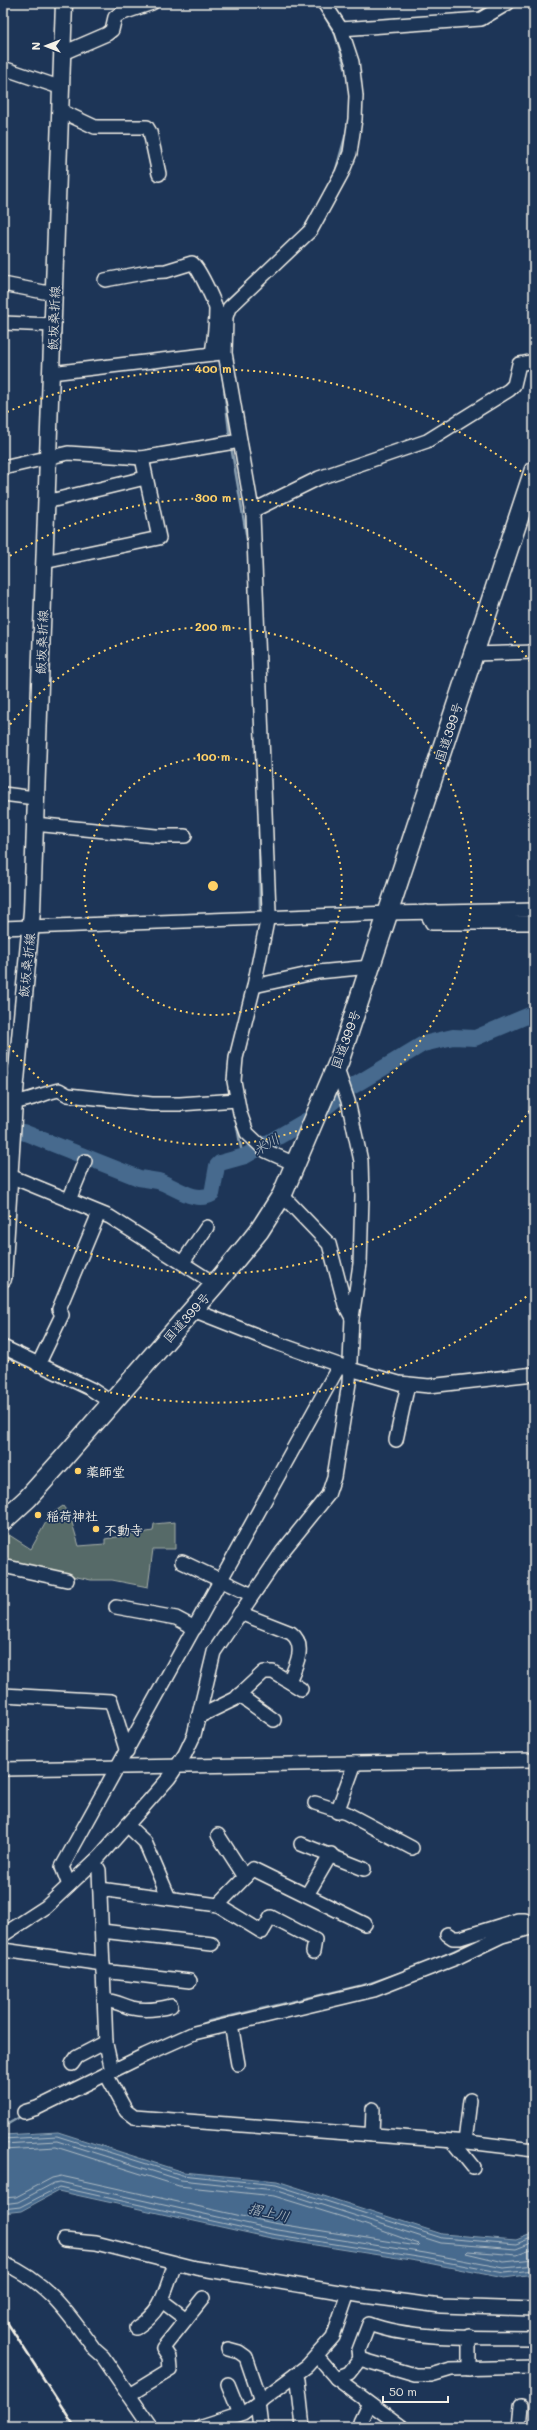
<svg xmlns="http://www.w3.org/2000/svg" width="537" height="2430" font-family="Mali,'Klee One',sans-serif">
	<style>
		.green { fill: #576b67; stroke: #a6aea8 }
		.water { fill: #476b8e; stroke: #8ca1b2 }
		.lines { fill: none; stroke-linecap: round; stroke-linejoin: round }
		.shore { stroke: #afbbc4; stroke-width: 1 }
		.stream { stroke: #8ca1b2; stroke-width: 2.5 }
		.river { stroke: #476b8e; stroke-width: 16 }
		.minor-casing { stroke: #f4f1e8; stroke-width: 16 }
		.major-casing { stroke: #f4f1e8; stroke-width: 19 }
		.highway-casing { stroke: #f4f1e8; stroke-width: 22 }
		.minor { stroke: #1d3557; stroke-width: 13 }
		.major { stroke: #1d3557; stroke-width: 16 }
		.highway { stroke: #1d3557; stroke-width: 19 }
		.rail { stroke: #f4f1e8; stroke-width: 2.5 }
		.ring { fill: none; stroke: #ffd166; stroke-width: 2; stroke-dasharray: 2 4 }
		.poi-dot { fill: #ffd166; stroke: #1d3557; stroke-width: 1.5 }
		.labels { text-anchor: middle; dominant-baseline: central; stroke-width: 3.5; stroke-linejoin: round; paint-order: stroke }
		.street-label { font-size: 13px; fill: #f4f1e8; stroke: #1d3557 }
		.poi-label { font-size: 13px; font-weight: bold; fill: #f4f1e8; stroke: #1d3557; text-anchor: start }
		.water-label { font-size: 14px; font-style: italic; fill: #b7c2c8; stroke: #1d3557 }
		.centre { fill: #ffd166; stroke: #1d3557; stroke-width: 2 }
		.ring-label { font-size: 12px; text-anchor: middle; font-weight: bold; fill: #ffd166; stroke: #1d3557; stroke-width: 3.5; stroke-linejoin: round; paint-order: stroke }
	</style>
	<rect width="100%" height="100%" fill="#1d3557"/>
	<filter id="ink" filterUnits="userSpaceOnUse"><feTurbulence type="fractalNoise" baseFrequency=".025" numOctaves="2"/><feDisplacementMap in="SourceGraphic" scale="8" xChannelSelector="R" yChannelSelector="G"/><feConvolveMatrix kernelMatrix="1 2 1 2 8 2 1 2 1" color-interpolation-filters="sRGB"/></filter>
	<g filter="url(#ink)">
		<polygon class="green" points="63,1506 70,1516 79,1546 105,1544 105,1539 153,1531 154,1524 175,1522 175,1549 153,1549 148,1587 112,1580 91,1580 3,1561 3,1531 31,1549 50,1515"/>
		<polygon class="water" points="58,2132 183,2172 277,2181 442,2234 516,2240 534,2233 534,2274 504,2278 423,2262 271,2238 58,2191 21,2211 3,2213 3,2135"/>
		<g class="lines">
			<g class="shore">
				<polyline points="3,2139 57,2136 182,2175 276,2185 442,2238 516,2244 534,2237"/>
				<polyline points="3,2144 57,2141 181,2180 275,2190 441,2243 516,2249 534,2242"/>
				<polyline points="3,2150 56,2147 179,2186 274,2196 349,2219 419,2244 417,2246 273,2223 61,2176 52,2178 16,2197 3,2198"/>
				<polyline points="3,2204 18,2202 54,2183 60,2182 272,2229 425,2253 504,2268 534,2265"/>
				<polyline points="3,2209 20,2207 59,2187 271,2234 424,2258 504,2273 534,2270"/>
				<polyline points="534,2249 517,2255 468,2251 466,2253 504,2262 534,2259"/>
			</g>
			<g class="stream">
				<polyline points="325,17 335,34 347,73"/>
				<polyline points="335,173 347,130"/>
				<polyline points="301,231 310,219"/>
				<polyline points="222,310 226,301 261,269"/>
				<polyline points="222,370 230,439"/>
				<polyline points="231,446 248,545 253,675"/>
				<polyline points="259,832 260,913"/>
				<polyline points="228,1075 229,1065"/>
				<polyline points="235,1116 241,1148 245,1156"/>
				<polyline points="436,1959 485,1937"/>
				<polyline points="198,2026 210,2021 368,1984 400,1973"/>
				<polyline points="3,2127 23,2115"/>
			</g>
			<path class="river" d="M 3,1133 L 23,1132 L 139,1178 C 145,1179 152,1180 158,1181 C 175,1186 194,1204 212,1194 L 217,1166 L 220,1163 L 245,1156 L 316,1115 L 350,1088 L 423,1044 L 453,1037 L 475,1038 L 534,1013"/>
			<defs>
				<g id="minor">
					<polyline points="341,29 481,19 508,3"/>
					<polyline points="63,53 107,34 112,30 115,17 120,14 152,3"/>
					<polyline points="3,68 62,88"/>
					<polyline points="61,111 95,127 147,127 150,132 159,174"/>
					<path d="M 105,280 L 148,272 L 166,271 L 192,263 C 198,266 215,303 216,309 C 216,324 214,340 212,354"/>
					<polyline points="3,284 54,294"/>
					<polyline points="3,323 53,325"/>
					<polyline points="51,373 221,353"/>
					<polyline points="3,468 68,453 142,458 240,441"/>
					<polyline points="46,502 145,478"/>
					<polyline points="252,511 319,478 427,441 509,390 514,385 519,364 534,361"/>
					<polyline points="44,562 159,538 142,458"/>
					<polyline points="474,654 534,652"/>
					<polyline points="3,794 35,798"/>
					<polyline points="34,824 156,836 185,836"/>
					<polyline points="426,912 432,923 534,923"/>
					<polyline points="3,928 389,913 534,910"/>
					<polyline points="254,986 318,972 370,967"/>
					<path d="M 14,1102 C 30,1101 44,1093 59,1090 L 68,1095 L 152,1104 L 180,1104 L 237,1100"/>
					<polyline points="295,1164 266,1151 247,1133 240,1113 234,1081 236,1058 254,986 269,911 253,515 225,353 226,317 229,308 311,230 342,173 350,153 355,119 356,96 352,62 341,29 324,3"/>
					<polyline points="10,1176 110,1217 215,1284"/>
					<polyline points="282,1195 329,1244 345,1305 352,1318"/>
					<polyline points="69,1200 85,1161"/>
					<polyline points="183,1262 207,1227"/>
					<polyline points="193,1310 279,1344 350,1369 399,1383 429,1386 534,1374"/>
					<polyline points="3,1347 91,1389 112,1403"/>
					<polyline points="38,1365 62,1315 59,1309 99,1213"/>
					<polyline points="396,1440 408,1384"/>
					<polyline points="182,1562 252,1595"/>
					<polyline points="3,1566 67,1580"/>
					<polyline points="116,1607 176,1618 195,1628"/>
					<path d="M 240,1613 L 291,1633 C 307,1645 296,1666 289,1681"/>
					<polyline points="3,1695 111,1701 127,1752"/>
					<polyline points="239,1695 274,1720"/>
					<polyline points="198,1717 235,1699 264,1672 273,1672 301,1689"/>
					<polyline points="3,1769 534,1760"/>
					<polyline points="315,1803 346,1813 412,1848"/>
					<polyline points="337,1812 355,1763"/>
					<polyline points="127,1825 145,1842 169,1898"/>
					<polyline points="218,1835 245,1877"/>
					<polyline points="301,1844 364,1869"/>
					<polyline points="94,1862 99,1870 106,2044 112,2071"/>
					<polyline points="69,1885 62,1867 339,1366"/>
					<polyline points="100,1889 218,1905 262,1932 271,1917 315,1940 313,1952"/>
					<polyline points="307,1895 331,1854"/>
					<polyline points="218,1905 253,1869 365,1924"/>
					<polyline points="102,1931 212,1944"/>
					<polyline points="447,1934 453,1938 460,1938 518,1920 525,1920 533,1927"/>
					<polyline points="3,1935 46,1907 99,1857 169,1778 185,1754 194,1735 214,1652 282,1552 328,1495 334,1477 349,1383 352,1318 360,1264 362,1196 361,1161 348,1101 336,1066"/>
					<polyline points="3,1950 103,1964"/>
					<polyline points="103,1971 190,1981"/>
					<path d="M 104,2000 C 115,2001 122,2005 132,2008 C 144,2011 159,2009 171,2006"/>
					<polyline points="231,2024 238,2064"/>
					<polyline points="72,2064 77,2057 106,2042"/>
					<polyline points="106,2074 126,2111 134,2117 468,2142 534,2150"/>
					<polyline points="24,2112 37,2108 145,2055 194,2033 374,1990 456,1958 502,1936 534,1927"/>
					<polyline points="372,2135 373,2109"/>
					<polyline points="452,2141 473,2167"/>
					<polyline points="465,2142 470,2100"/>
					<polyline points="64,2240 96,2243 196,2268 363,2296 441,2306 534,2309"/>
					<path d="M 3,2263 C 49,2283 67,2312 95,2350 L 103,2357 L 151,2427"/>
					<polyline points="162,2301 186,2319"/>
					<path d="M 136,2328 C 164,2309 164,2293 175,2264"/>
					<polyline points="469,2336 469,2369"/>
					<polyline points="228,2349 239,2352 246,2357 261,2401"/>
					<polyline points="317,2356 336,2378 402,2427"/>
					<path d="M 360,2359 L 359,2350 L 369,2324 C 414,2341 485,2337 534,2338"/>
					<polyline points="295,2375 298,2380 303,2427"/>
					<polyline points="336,2378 349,2373 360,2359 415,2375 431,2375 451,2369 534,2367"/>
					<polyline points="228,2384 240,2414"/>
					<polyline points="129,2395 170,2370 169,2357 163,2348 203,2298"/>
					<polyline points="258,2403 261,2427"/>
					<polyline points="360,2422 369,2403"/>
					<polyline points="201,2427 244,2413 307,2366 333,2337 348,2293"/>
					<polyline points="519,2427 521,2406"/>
				</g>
				<polyline id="major" points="3,1279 14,1102 32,911 64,3"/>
				<polyline id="highway" points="3,1521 28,1498 62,1460 217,1282 259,1231 282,1195 339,1061 534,471"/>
			</defs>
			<use href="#minor" class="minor-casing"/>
			<use href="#major" class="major-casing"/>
			<use href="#highway" class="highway-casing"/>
			<use href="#minor" class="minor"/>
			<use href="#major" class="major"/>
			<use href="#highway" class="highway"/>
			<polyline class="rail" points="3,2316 75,2427"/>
		</g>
	</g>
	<g class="ring">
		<circle cx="213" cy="886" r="129"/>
		<path d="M3 734A259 259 0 1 1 3 1038"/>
		<path d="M533 1106A388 388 0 0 1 5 1213M5 559A388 388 0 0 1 533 666"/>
		<path d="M531 1293A517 517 0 0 1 7 1360M7 412A517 517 0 0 1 531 479"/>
	</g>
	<g class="poi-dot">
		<circle cx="78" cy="1471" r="4"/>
		<circle cx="38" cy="1515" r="4"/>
		<circle cx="96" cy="1529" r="4"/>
	</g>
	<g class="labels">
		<g class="street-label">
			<text transform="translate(53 318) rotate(-88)">飯坂桑折線</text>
			<text transform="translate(41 642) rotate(-88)">飯坂桑折線</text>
			<text transform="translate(448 732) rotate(-72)">国道399号</text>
			<text transform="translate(26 965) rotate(-84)">飯坂桑折線</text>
			<text transform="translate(345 1039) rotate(-70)">国道399号</text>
			<text transform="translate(186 1317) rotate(-48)">国道399号</text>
		</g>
		<g class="poi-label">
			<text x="86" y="1471">薬師堂</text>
			<text x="46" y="1515">稲荷神社</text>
			<text x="104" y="1529">不動寺</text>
		</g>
		<g class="water-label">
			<text transform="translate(266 1144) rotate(-30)">米川</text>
			<text transform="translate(269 2212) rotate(13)">摺上川</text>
		</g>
	</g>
	<circle cx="213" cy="886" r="6" class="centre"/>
	<g class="ring-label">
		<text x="213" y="373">400 m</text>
		<text x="213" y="502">300 m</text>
		<text x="213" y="631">200 m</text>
		<text x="213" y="761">100 m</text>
	</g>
	<rect width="537" height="2430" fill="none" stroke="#1d3557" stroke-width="16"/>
	<rect x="8" y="8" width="521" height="2414" fill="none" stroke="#f4f1e8" stroke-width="1.5" filter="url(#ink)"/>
	<g transform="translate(46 46) rotate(270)" stroke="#1d3557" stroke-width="3" paint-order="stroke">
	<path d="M0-3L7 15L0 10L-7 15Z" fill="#f4f1e8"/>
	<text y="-6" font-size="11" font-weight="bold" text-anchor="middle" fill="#f4f1e8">N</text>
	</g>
	<path d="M383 2396v6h65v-6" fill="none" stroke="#f4f1e8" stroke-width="2"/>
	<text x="389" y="2396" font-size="12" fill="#f4f1e8" stroke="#1d3557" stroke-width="3" paint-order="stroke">50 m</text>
</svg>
